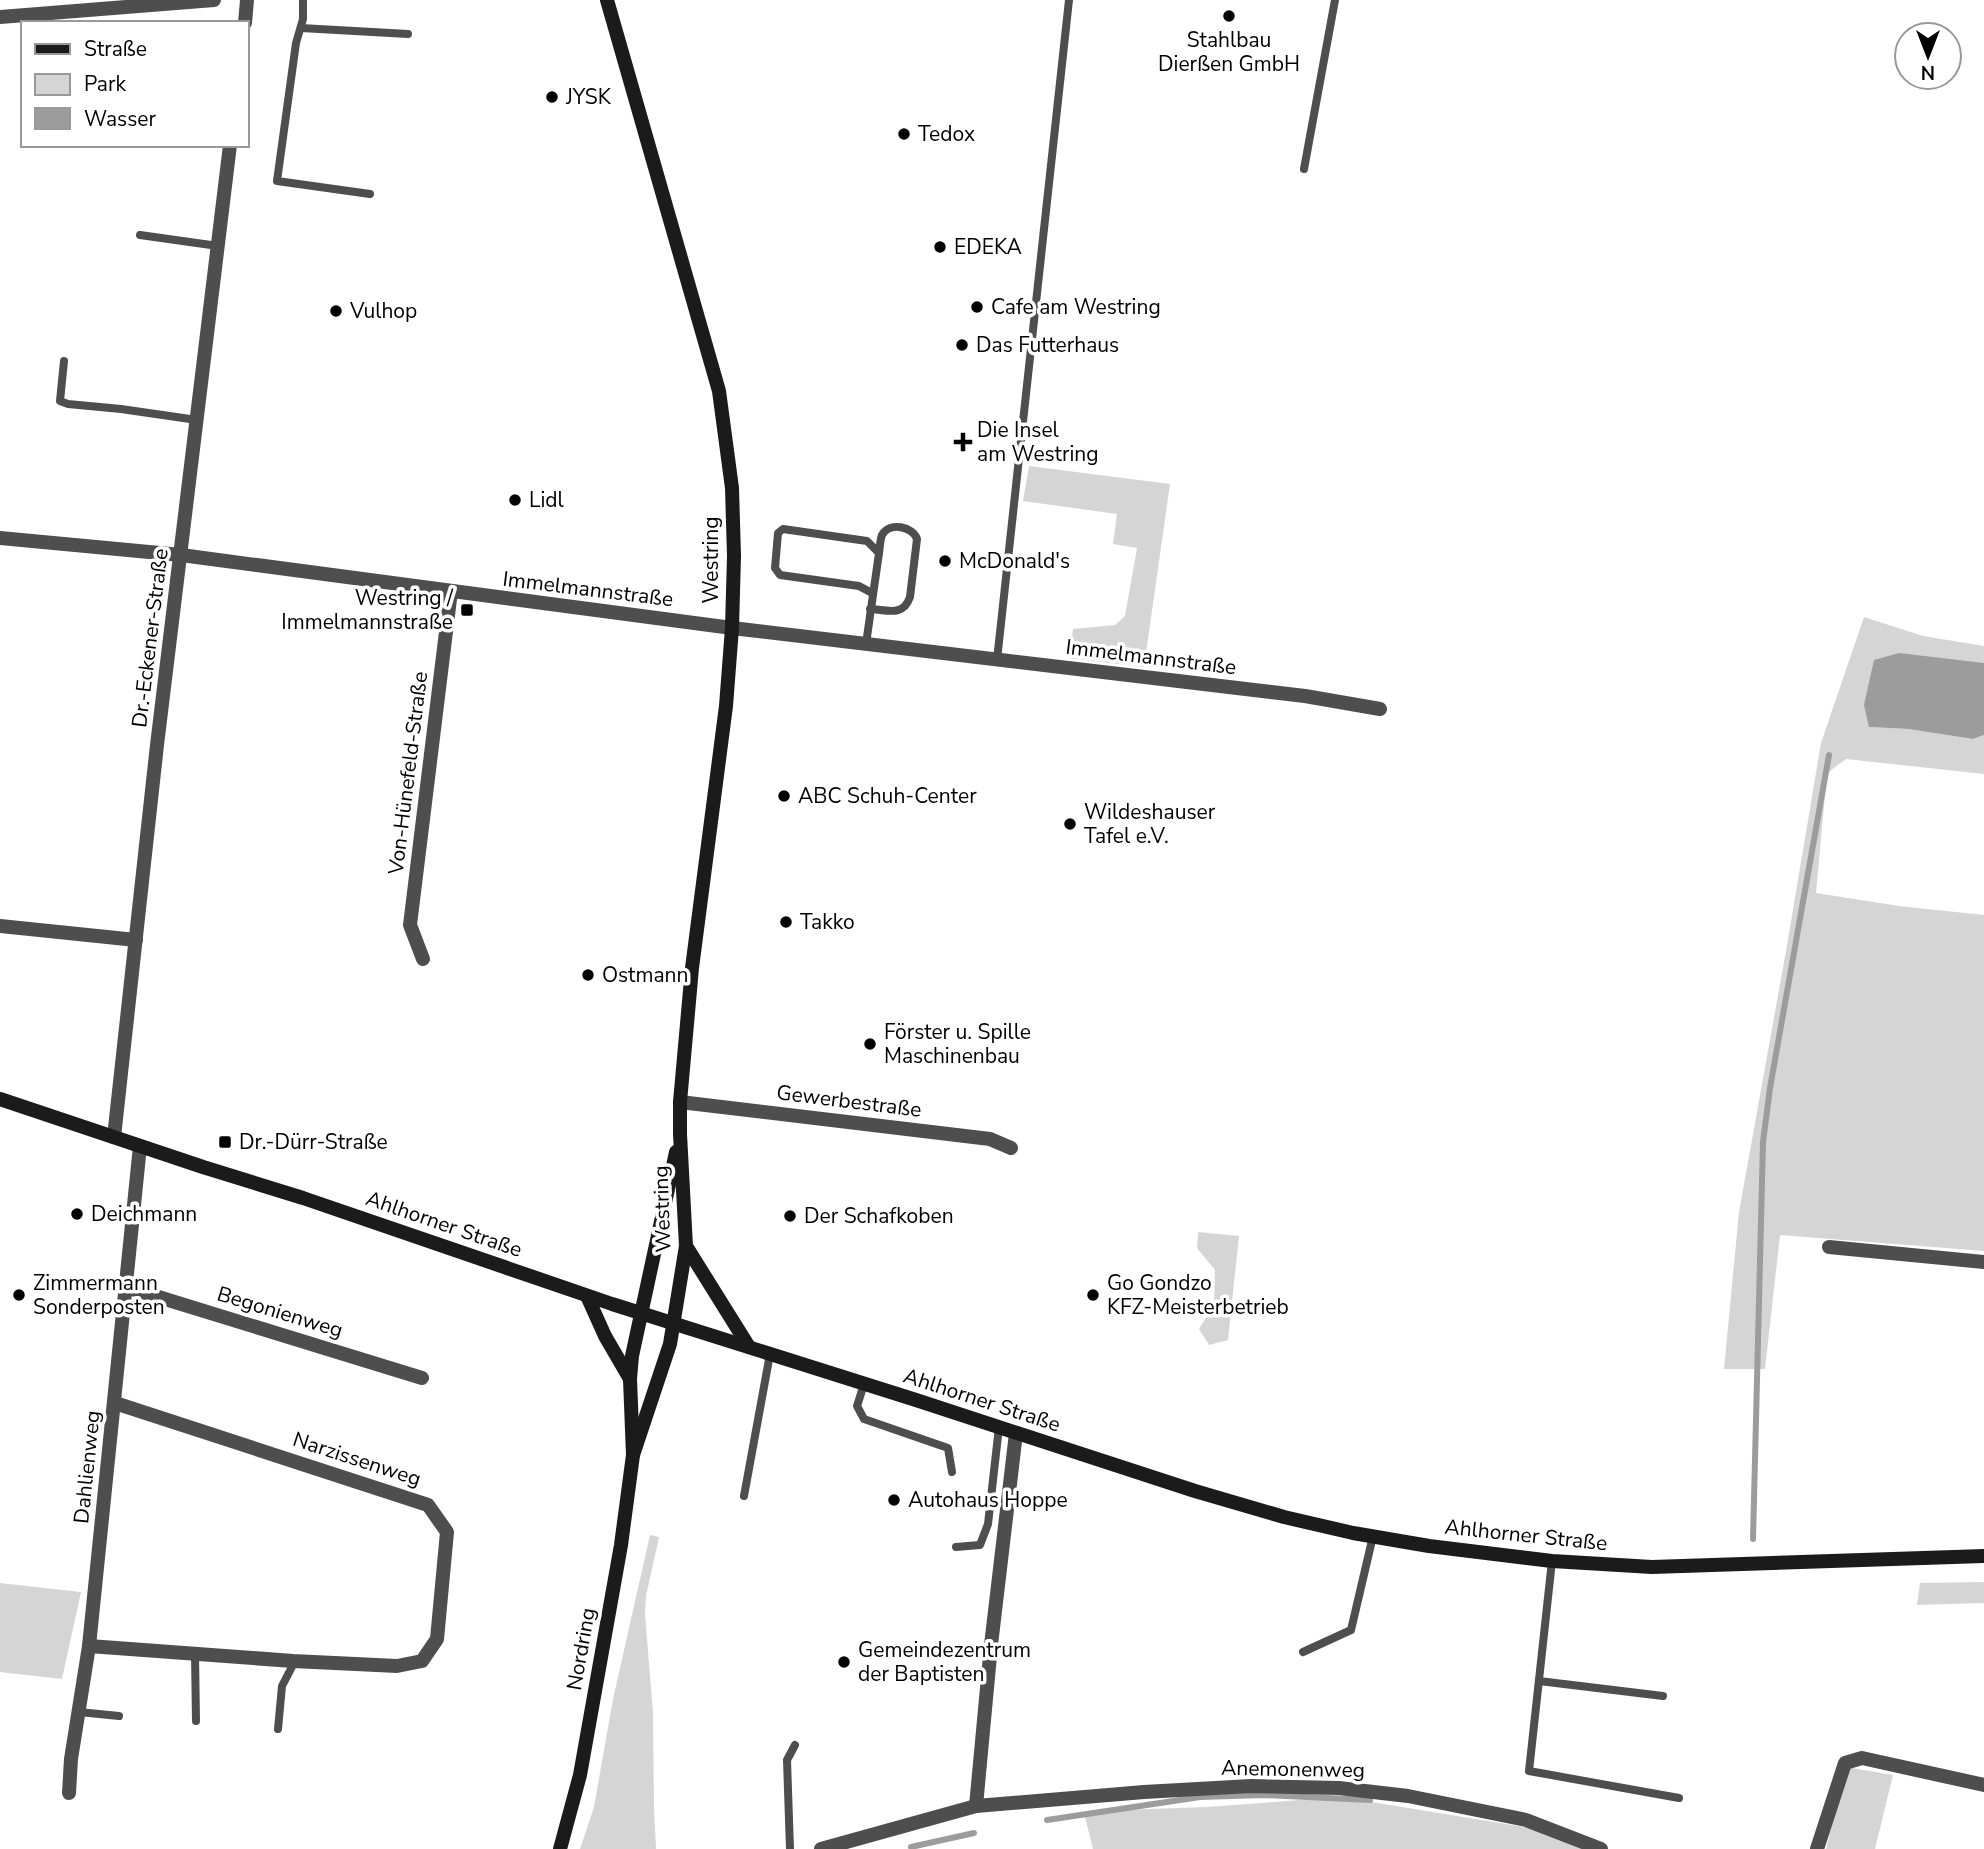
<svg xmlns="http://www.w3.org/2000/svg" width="1984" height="1849" font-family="'Nunito Sans',sans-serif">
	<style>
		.green { fill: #d5d5d5 }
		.water { fill: #9c9c9c }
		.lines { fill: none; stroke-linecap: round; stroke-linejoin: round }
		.stream { stroke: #9c9c9c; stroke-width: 6 }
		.lane { stroke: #4e4e4e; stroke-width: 8 }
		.street { stroke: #4e4e4e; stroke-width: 14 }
		.secondary { stroke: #1b1b1b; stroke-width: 14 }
		.poi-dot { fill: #000; stroke: #fff; stroke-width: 2.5 }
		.labels { text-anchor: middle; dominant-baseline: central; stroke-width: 7; stroke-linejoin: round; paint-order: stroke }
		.poi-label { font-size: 21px; fill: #000; stroke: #fff; text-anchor: start }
		.street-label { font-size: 21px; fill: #000; stroke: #fff }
	</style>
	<rect width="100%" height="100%" fill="#fff"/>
	<g class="green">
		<polygon points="1029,466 1170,484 1144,667 1069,658 1073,629 1115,625 1125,616 1137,548 1113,544 1117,514 1023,501"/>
		<polygon points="1864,617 1923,636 1984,646 1984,663 1966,662 1869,727 1908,729 1973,739 1984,735 1984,774 1846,759 1827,773 1816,893 1899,906 1984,915 1984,1251 1780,1235 1765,1369 1724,1369 1739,1212 1786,951 1821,743"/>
		<polygon points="1198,1232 1239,1236 1228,1340 1209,1345 1199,1329 1214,1305 1215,1270 1197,1248"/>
		<polygon points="650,1535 659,1537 646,1596 645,1614 653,1713 654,1807 656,1849 580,1849 594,1807 613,1699"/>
		<polygon points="1984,1582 1984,1603 1917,1605 1920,1583"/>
		<polygon points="0,1583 81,1592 62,1679 0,1672"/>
		<polygon points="1846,1767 1893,1775 1875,1849 1826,1849"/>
		<polygon points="1341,1797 1536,1829 1584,1849 1093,1849 1085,1817 1096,1811 1207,1807"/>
	</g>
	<polygon class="water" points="1899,653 1984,663 1984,735 1973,739 1908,729 1869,727 1864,705 1874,660"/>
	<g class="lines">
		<g class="stream">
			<polyline points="1753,1539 1763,1142 1770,1088 1829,755"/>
			<polyline points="1047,1820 1200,1797 1264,1795 1370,1800"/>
			<polyline points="911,1847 974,1833"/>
		</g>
		<g class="lane">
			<polyline points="303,0 303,19 296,43 277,181 370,194"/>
			<polyline points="301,28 408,34"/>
			<polyline points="1304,169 1335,0"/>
			<polyline points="140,235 218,246"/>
			<polyline points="64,361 60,401 68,404 121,409 197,420"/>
			<path d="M 870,609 C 888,610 903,617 910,597 L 917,539 C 913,527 890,521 882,535 C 880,540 880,547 879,553"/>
			<polyline points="866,644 879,553 867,541 783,529 778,533 775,568 780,575 859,586 872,593"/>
			<polyline points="997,660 1069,0"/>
			<polyline points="864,1384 857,1406 864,1419 948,1448 952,1472"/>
			<polyline points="744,1496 770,1354"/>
			<polyline points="956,1547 980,1545 988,1524 999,1427"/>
			<polyline points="1552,1561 1529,1771 1679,1798"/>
			<polyline points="1303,1652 1351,1630 1373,1536"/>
			<polyline points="195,1654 196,1721"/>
			<polyline points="1539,1681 1663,1696"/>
			<polyline points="79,1712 119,1716"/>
			<polyline points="278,1729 282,1686 295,1661"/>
			<polyline points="790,1849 787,1760 795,1745"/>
		</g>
		<g class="street">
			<polyline points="0,17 214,0"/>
			<polyline points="245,23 247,0"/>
			<polyline points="0,538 181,555 732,628 1305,696 1380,709"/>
			<polyline points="0,926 136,940"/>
			<polyline points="423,959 410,925 451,591"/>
			<polyline points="680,1102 990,1139 1011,1148"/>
			<polyline points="114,1137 157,745 230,145"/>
			<polyline points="1829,1247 1984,1262"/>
			<polyline points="126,1287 422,1378"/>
			<polyline points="89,1646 293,1661 397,1666 422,1661 437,1639 447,1532 428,1505 115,1403"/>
			<polyline points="69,1793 71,1759 89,1646 140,1146"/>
			<polyline points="976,1806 991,1645 1016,1433"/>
			<polyline points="821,1849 976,1806 1144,1792 1251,1786 1339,1788 1408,1796 1526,1820 1601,1849"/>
			<polyline points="1817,1849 1845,1763 1862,1758 1984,1785"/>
		</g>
		<g class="secondary">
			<polyline points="607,0 719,391 732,488 734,556 732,628 726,706 692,968 680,1102 680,1134 686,1246 670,1344 633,1455"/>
			<polyline points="0,1099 203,1167 303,1198 612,1304 916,1400 1195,1491 1284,1517 1353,1533 1429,1546 1552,1561 1652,1567 1984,1556"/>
			<polyline points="686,1246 749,1347"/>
			<polyline points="587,1296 605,1336 630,1379"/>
			<polyline points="560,1849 580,1775 621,1545 633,1455 630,1379 632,1356 676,1152"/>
		</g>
	</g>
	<g class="poi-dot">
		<circle cx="1229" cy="16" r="7"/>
		<circle cx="552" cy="97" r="7"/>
		<circle cx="904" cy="134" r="7"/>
		<circle cx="940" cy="247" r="7"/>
		<circle cx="977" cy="307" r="7"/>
		<circle cx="336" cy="311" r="7"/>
		<circle cx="962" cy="345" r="7"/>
		<path d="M959.5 431.5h7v7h7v7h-7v7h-7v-7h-7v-7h7z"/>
		<circle cx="515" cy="500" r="7"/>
		<circle cx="945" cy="561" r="7"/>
		<rect x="460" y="603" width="14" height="14" rx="3.5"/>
		<circle cx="784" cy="796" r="7"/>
		<circle cx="1070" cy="824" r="7"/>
		<circle cx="786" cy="922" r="7"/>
		<circle cx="588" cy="975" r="7"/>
		<circle cx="870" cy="1044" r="7"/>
		<rect x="218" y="1135" width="14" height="14" rx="3.5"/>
		<circle cx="77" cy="1214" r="7"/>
		<circle cx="790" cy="1216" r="7"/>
		<circle cx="19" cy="1295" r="7"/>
		<circle cx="1093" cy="1295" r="7"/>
		<circle cx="894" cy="1500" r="7"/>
		<circle cx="844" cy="1662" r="7"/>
	</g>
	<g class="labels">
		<g class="poi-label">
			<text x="1229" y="40" text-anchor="middle">Stahlbau<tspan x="1229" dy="24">Dierßen GmbH</tspan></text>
			<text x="566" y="97">JYSK</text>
			<text x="918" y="134">Tedox</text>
			<text x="954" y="247">EDEKA</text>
			<text x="991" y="307">Cafe am Westring</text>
			<text x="350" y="311">Vulhop</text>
			<text x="976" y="345">Das Futterhaus</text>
			<text x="977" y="430">Die Insel<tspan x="977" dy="24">am Westring</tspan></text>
			<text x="529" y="500">Lidl</text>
			<text x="959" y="561">McDonald's</text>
			<text x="453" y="598" text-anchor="end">Westring /<tspan x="453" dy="24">Immelmannstraße</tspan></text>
			<text x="798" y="796">ABC Schuh-Center</text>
			<text x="1084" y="812">Wildeshauser<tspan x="1084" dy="24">Tafel e.V.</tspan></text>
			<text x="800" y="922">Takko</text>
			<text x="602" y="975">Ostmann</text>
			<text x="884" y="1032">Förster u. Spille<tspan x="884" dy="24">Maschinenbau</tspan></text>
			<text x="239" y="1142">Dr.-Dürr-Straße</text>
			<text x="91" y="1214">Deichmann</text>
			<text x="804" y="1216">Der Schafkoben</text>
			<text x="33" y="1283">Zimmermann<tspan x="33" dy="24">Sonderposten</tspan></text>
			<text x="1107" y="1283">Go Gondzo<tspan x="1107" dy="24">KFZ-Meisterbetrieb</tspan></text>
			<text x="908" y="1500">Autohaus Hoppe</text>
			<text x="858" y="1650">Gemeindezentrum<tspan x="858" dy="24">der Baptisten</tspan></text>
		</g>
		<g class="street-label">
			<text transform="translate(711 560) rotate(-90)">Westring</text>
			<text transform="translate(588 589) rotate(7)">Immelmannstraße</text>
			<text transform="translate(150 638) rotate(-83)">Dr.-Eckener-Straße</text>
			<text transform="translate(1151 657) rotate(7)">Immelmannstraße</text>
			<text transform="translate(408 773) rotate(-83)">Von-Hünefeld-Straße</text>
			<text transform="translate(849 1101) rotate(7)">Gewerbestraße</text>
			<text transform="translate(662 1209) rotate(-92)">Westring</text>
			<text transform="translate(444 1224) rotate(19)">Ahlhorner Straße</text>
			<text transform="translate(280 1312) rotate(17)">Begonienweg</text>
			<text transform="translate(982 1400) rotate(18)">Ahlhorner Straße</text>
			<text transform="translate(357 1459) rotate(18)">Narzissenweg</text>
			<text transform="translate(87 1467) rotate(-84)">Dahlienweg</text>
			<text transform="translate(1526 1535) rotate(6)">Ahlhorner Straße</text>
			<text transform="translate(581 1649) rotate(-80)">Nordring</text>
			<text transform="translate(1293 1769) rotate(1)">Anemonenweg</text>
		</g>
	</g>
	<rect x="21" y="21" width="228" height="126" fill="#ffffff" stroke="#999999" stroke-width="2"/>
	<rect x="35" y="44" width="35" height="10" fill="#1b1b1b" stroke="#999999" stroke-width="2"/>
	<text x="84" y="56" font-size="21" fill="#000000">Straße</text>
	<rect x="35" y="74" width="35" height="21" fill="#d5d5d5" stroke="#999999" stroke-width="2"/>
	<text x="84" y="91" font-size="21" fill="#000000">Park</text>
	<rect x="35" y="108" width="35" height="21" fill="#9c9c9c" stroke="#999999" stroke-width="2"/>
	<text x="84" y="126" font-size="21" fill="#000000">Wasser</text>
	<g transform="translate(1928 56) rotate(180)"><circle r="33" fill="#ffffff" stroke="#999999" stroke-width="2"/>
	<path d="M0-5L12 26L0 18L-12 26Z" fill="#000000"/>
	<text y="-10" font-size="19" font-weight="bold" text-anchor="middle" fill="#000000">N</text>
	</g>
</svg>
